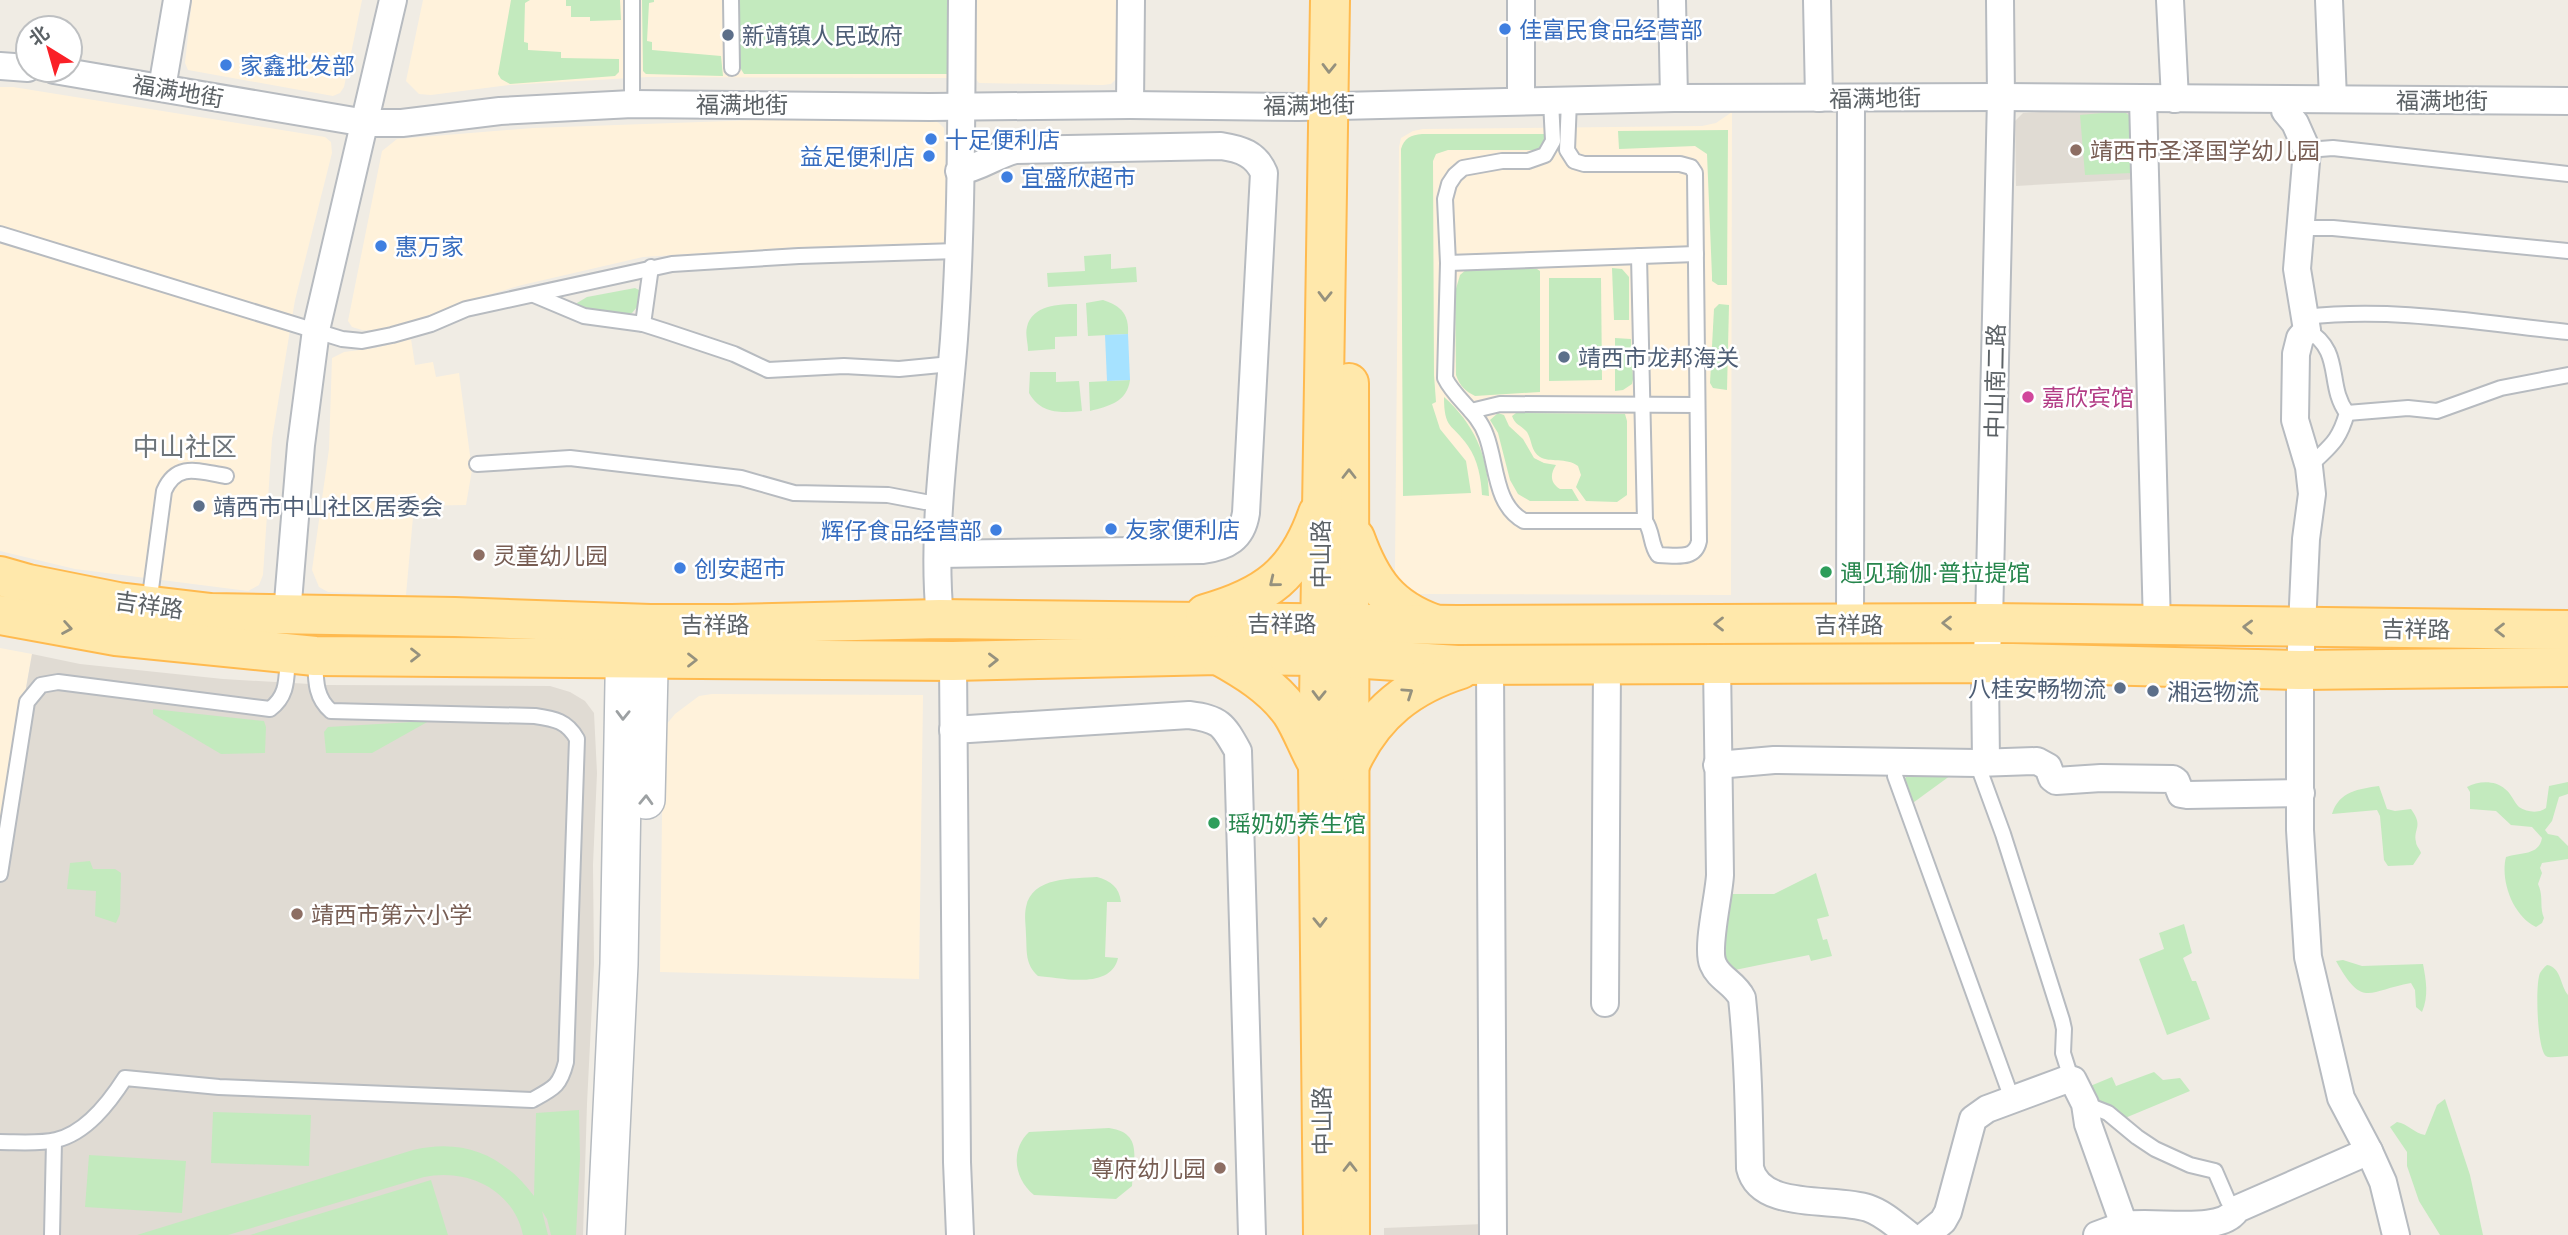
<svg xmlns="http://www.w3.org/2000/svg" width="2568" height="1235" font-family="'PT Sans','Noto Sans SC',sans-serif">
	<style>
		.commercial { fill: #fff2db }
		.education { fill: #e0dbd3 }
		.green { fill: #c3eabe }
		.water { fill: #a6e2ff }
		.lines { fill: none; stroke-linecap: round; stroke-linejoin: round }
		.lane-casing { stroke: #b7bbc0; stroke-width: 18 }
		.street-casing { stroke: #b7bbc0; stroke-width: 30 }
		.secondary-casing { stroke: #b6bbc0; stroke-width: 40 }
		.primary-casing { stroke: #ffba4f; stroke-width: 42 }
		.lane { stroke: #fff; stroke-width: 14 }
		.street { stroke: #fff; stroke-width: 26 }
		.secondary { stroke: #fff; stroke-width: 37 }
		.primary { stroke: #ffe8ab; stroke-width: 38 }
		.oneway { stroke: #95917e }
		.oneway2 { stroke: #9da1a3 }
		.shop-dot { fill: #3f7fe0; stroke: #fff; stroke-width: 2.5 }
		.service-dot { fill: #5c6f8a; stroke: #fff; stroke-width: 2.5 }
		.education-dot { fill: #8d6e63; stroke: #fff; stroke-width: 2.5 }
		.hotel-dot { fill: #d1479c; stroke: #fff; stroke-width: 2.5 }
		.leisure-dot { fill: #2e9e5b; stroke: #fff; stroke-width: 2.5 }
		.labels { text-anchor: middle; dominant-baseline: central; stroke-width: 5; stroke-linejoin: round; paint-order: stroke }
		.shop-label { font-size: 23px; fill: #366cbe; stroke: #fff; text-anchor: start }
		.service-label { font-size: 23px; fill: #4e5e75; stroke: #fff; text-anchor: start }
		.street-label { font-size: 23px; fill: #5c6266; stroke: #fff }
		.education-label { font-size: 23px; fill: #785e54; stroke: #fff; text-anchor: start }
		.hotel-label { font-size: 23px; fill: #b23c85; stroke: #fff; text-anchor: start }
		.leisure-label { font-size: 23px; fill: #27864d; stroke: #fff; text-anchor: start }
		.quarter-label { font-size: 26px; fill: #6d7479; stroke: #fff }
	</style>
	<rect width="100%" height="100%" fill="#f0ece4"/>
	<g class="commercial">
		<polygon points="192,0 362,0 344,87 340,93 333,96 188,70 185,63"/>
		<polygon points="423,0 952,0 952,76 947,78 648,77 509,85 431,95 419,94 406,81"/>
		<polygon points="973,0 1122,0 1118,77 1111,84 1103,85 979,83 973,75"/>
		<polygon points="0,87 13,87 325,137 331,142 332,153 295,300 272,439 263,575 259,585 248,591 75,569 0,551"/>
		<polygon points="1732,112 1731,595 1415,594 1396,579 1395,568 1399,147 1401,138 1413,131 1423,129 1702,126 1716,123"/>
		<polygon points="757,120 933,120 939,123 944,128 948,239 944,244 937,246 800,247 643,257 522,285 474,299 385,331 362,330 352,327 348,321 382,151 397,139 533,128"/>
		<polygon points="411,339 415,365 433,362 436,377 459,373 472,470 466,505 414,506 406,595 328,592 319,587 312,570 329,449 332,358 344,352 375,348"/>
		<polygon points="0,648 32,654 0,835"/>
		<polygon points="712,694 923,695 919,979 660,972 663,740 666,725 675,714 699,696"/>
	</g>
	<g class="education">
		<polygon points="2125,107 2133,115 2138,179 2016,186 2015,121 2023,113"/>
		<polygon points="32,654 80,664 223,679 327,685 550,686 570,692 585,701 594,713 597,773 593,865 594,964 587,1104 583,1235 0,1235 0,835"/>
		<polygon points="1484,1224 1484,1235 1384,1235 1384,1228"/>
	</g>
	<g class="green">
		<polygon points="511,0 530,0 525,3 524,42 528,43 528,50 561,52 561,58 619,59 619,72 615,76 510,84 501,79 498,74"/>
		<polygon points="566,0 620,0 621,20 590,21 590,17 571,17 571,6 566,6"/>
		<polygon points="642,0 654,0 654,2 649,3 647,41 652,42 652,50 721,56 723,76 646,74 643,71"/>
		<polygon points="739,0 948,0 950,74 744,74 739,66"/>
		<polygon points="2123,111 2130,116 2132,173 2085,175 2080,115"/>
		<polygon points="1728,130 1727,285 1718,285 1712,281 1712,276 1707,154 1695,146 1619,149 1618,131"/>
		<path d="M 1422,134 L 1547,134 L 1548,142 L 1540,150 L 1448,150 L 1436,154 L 1433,161 L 1434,375 L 1436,402 L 1432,404 L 1440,429 L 1466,461 L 1471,493 L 1403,496 L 1401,149 C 1404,138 1411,135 1422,134 Z"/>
		<polygon points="1111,254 1111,269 1136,267 1137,282 1048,287 1047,273 1085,271 1084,256"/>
		<polygon points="1612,268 1622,269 1629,277 1629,320 1614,320"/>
		<path d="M 1467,269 L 1537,269 L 1540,271 L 1540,392 L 1475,396 C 1465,391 1460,386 1456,375 L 1455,292 L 1460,275 Z"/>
		<polygon points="1549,278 1601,278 1602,380 1549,381"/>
		<polygon points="635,288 641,291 637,307 632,313 618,315 583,310 578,307 577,303 587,297"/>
		<path d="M 1103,300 C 1122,306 1129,315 1128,334 L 1088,336 L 1086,303 Z"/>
		<path d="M 1077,304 L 1077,336 L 1055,337 L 1055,349 L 1028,351 C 1028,343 1025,334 1027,327 C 1032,305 1059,304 1077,304 Z"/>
		<polygon points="1719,304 1729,305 1727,390 1713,388 1710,383 1714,309"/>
		<polygon points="1615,338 1631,339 1633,379 1632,384 1623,390 1615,391"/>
		<path d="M 1030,372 L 1056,372 L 1056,382 L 1079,381 L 1082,411 C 1060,413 1041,414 1029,393 Z"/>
		<path d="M 1130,380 C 1127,402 1109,406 1090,411 L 1089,382 Z"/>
		<path d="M 1444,397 C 1474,424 1488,455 1489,496 L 1482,495 C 1481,478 1478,460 1468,446 C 1452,423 1444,430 1444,397 Z"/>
		<path d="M 1498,413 L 1504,415 L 1509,426 L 1523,439 L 1534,458 L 1544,463 L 1556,465 C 1550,474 1550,483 1560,489 L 1572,489 L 1579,501 L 1530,501 L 1518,494 L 1510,480 L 1498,433 L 1490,420 Z"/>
		<path d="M 1516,413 L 1625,414 L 1627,421 L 1627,495 L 1617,502 L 1586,501 L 1576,487 L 1581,475 L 1578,466 C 1566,457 1550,463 1540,457 C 1531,452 1532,440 1527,432 C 1521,425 1515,425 1512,416 Z"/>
		<polygon points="153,709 264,721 266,727 265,753 221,754 153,714"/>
		<polygon points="429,721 372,753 326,753 324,732 328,727"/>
		<polygon points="1958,770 1910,805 1903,781 1907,776"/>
		<path d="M 2568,782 L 2568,794 L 2559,797 L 2552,821 L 2545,830 L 2548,834 L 2558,836 L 2568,846 L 2568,859 L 2542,863 L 2540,868 L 2542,873 L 2538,884 C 2544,897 2539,906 2544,918 L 2542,923 L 2536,927 C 2513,916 2500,881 2506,857 C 2520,852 2539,856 2542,838 L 2532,827 L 2511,825 L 2496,811 L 2470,809 L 2470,792 L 2467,787 C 2478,781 2495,780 2505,789 C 2511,793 2514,802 2519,807 C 2527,812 2538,814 2546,808 L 2549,786 Z"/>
		<path d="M 2379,786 L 2387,809 L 2395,811 L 2411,809 C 2424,827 2413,828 2416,842 C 2416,846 2420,849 2421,853 L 2413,865 L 2388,866 L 2384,860 L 2380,816 L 2377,810 L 2332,814 C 2339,791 2359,789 2379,786 Z"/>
		<polygon points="90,861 93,869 115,869 121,873 120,914 116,923 95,916 96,891 67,889 70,863"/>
		<polygon points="1816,873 1829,916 1817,919 1823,940 1827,939 1832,956 1811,961 1809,955 1730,971 1723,965 1725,913 1732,894 1774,894"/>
		<path d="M 1097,877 C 1111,881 1119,887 1121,902 L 1107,902 L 1105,957 L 1118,958 C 1111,990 1062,978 1038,976 C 1025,964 1027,952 1026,935 C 1026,926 1024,916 1026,907 C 1032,876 1073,879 1097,877 Z"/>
		<polygon points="2184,924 2192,953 2183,958 2192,981 2196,981 2210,1019 2167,1035 2139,959 2164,949 2159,933"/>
		<path d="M 2343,960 L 2362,966 L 2423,964 C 2426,980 2429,996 2422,1012 L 2416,1007 L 2415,990 L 2411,983 C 2367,991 2363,1009 2336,961 Z"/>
		<path d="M 2547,965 C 2561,967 2560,985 2568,995 L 2568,1056 C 2562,1056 2550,1059 2546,1056 C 2537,1049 2535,984 2540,973 C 2542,970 2544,967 2547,965 Z"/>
		<polygon points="2154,1072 2163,1080 2180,1078 2190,1091 2125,1118 2099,1105 2083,1089 2112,1077 2116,1086"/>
		<path d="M 2445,1099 L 2470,1175 L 2483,1235 L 2440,1235 L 2419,1201 L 2407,1166 L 2407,1152 L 2390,1127 L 2397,1122 C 2408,1124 2414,1133 2425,1135 L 2437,1105 Z"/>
		<path d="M 579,1110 L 580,1158 L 576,1235 L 551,1235 L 547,1219 L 542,1211 L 548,1235 L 523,1235 C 513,1189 467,1168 424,1177 L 228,1235 L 137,1235 L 413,1150 C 464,1138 503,1155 534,1196 L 536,1113 Z"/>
		<polygon points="213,1112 311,1115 309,1166 211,1163"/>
		<path d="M 1109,1128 C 1144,1133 1133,1159 1132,1186 L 1116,1199 L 1034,1195 C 1014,1179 1010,1150 1029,1132 Z"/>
		<polygon points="89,1155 186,1161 182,1213 85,1207"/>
		<polygon points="431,1180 448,1235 250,1235"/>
	</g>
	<polygon class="water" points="1128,334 1130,380 1107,381 1105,335"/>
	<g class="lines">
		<defs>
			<g id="lane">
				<polyline points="731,0 732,68"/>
				<path d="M 1551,101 L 1553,141 L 1545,155 L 1528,161 L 1502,161 L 1463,168 L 1455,175 L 1449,184 L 1445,199 L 1448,263 L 1445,378 C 1455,399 1478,412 1486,435 C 1497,463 1494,505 1524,521 L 1645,521 C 1653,532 1650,544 1658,555 C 1675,555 1695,561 1699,541 L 1695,173 L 1691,167 L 1680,164 L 1584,164 L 1574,161 L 1567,150 L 1569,101"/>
				<polyline points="632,104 632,0"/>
				<polyline points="2307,150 2333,148 2568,174"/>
				<polyline points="2299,228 2333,228 2568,251"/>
				<polyline points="0,234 342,339 362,341 392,335 431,324 466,309 672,264 799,256 957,251"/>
				<polyline points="1639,256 1645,521"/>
				<polyline points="1448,263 1696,254"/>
				<polyline points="534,295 584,316 643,324 665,331 734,354 768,370 844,366 899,369 951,364"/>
				<path d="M 2306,317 C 2393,307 2481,323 2568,332"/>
				<polyline points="643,324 651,267"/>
				<path d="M 2307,330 C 2344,351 2326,385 2347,413 C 2338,444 2329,446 2309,467"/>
				<polyline points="1471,411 1500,404 1697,405"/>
				<polyline points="2347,413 2408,408 2437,411 2501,388 2568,375"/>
				<polyline points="477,464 570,458 741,478 794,493 888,495 925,502 940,502"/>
				<path d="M 149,604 L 164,491 C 177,461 200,472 226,476"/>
				<polyline points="1896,763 1895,776 2012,1099"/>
				<polyline points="1977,763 2003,834 2062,1020 2064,1029 2063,1053 2070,1075 2068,1079"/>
				<path d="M 0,874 L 27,702 L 41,685 L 58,682 L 270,709 C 289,695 286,677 288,656"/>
				<polyline points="2085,1104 2108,1113 2137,1137 2155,1149 2190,1165 2215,1171 2228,1201 2237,1209"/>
				<path d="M 0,1142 C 18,1142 39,1144 56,1140 C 86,1133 109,1103 125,1078 L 219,1087 L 532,1100 C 554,1088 560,1086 566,1062 L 577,739 C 567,721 555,719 535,716 L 331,711 C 314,697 316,677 315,656"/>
				<polyline points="52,1235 54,1141"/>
			</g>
			<g id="street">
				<polyline points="1521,0 1521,101"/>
				<polyline points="1672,0 1674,98"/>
				<polyline points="1817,0 1819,98"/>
				<polyline points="2170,0 2175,99"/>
				<polyline points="2329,0 2333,99"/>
				<polyline points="0,66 28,68"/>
				<polyline points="54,70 366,123 402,123 500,111 632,104 930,107 1130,105 1298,107 1674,98 2001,97 2568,101"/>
				<polyline points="162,88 177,0"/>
				<polyline points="2143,99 2157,626"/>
				<polyline points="2285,99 2285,111 2295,123 2307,150 2297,269 2307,330 2300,338 2296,354 2295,420 2309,467 2312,494 2306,539 2300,670 2300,830 2308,957 2341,1098 2369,1151 2383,1182 2396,1235"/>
				<polyline points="1130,105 1131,0"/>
				<path d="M 939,554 L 1202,550 C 1227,547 1242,539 1246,513 L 1264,173 C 1256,154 1241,149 1221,146 L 1015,150 C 995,155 980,168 959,171"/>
				<polyline points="287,614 301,445 316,330 393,0"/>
				<path d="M 940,619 C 931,527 947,431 954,339 C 962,227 961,113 962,0"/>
				<polyline points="1850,624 1851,98"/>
				<polyline points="953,661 957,1162 960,1235"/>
				<polyline points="1490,664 1493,1235"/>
				<path d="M 1717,664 L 1720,875 C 1719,896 1706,948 1713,964 C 1719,979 1735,983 1742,998 C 1748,1055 1749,1111 1750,1168 C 1760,1211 1834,1197 1868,1208 C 1883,1213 1896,1225 1909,1235"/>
				<path d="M 953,730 L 1189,715 C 1220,719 1223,724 1238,751 L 1252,1235"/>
				<polyline points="1986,762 1985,676 1989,623 2001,97 2000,0"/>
				<polyline points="1717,765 1774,760 1977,763 2037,761 2048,767 2052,778 2056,781 2101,778 2173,779 2176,781 2181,794 2187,795 2301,793"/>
				<polyline points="1605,1003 1607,664"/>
				<path d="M 1926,1235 L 1943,1221 L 1948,1212 L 1973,1119 L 1987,1109 L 2068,1079 L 2073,1080 L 2085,1104 L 2088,1124 L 2124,1225 C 2157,1220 2222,1235 2237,1209 L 2369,1151"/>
				<polyline points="2097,1235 2124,1225"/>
			</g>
			<g id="secondary">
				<polyline points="646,800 650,627"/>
				<polyline points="606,1235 619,964 625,627"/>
			</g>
			<g id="primary">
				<polyline points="1349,383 1350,1235"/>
				<path d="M 1355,538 C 1371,582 1389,608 1434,624"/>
				<polyline points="0,576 28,584 118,602 211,613 455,617 650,624 732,624 940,619 1457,625 1989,623 2568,630"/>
				<path d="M 1205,614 C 1266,597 1297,574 1318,513"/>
				<polyline points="0,615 116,636 315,656 953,661 1218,655 1320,656 1457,665 2012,663 2300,670 2568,667"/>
				<path d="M 1218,655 C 1245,670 1272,686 1291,712 C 1301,727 1307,745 1316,761"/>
				<path d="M 1351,762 C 1374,713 1410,685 1461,669"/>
				<polyline points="1323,1235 1318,765 1330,0"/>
			</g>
		</defs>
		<use href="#lane" class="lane-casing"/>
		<use href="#street" class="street-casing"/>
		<use href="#secondary" class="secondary-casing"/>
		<use href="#primary" class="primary-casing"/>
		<use href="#lane" class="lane"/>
		<use href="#street" class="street"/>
		<use href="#secondary" class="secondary"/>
		<use href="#primary" class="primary"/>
	</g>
	<defs><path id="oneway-chevron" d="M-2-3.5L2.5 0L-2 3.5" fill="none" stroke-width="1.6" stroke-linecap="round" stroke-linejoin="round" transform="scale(1.75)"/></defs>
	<g class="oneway">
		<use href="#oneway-chevron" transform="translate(1329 68) rotate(91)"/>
		<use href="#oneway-chevron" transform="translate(1325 296) rotate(91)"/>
		<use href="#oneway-chevron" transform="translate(1349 474) rotate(-90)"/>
		<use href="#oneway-chevron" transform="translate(1274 582) rotate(141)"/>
		<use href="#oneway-chevron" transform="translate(1947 623) rotate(180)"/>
		<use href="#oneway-chevron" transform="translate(1719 624) rotate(180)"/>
		<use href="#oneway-chevron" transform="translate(2248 627) rotate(-179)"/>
		<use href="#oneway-chevron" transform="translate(67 628) rotate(10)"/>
		<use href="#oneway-chevron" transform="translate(2500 630) rotate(-180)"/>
		<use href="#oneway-chevron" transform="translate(415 655)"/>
		<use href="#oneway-chevron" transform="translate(692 660)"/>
		<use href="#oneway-chevron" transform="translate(993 660) rotate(-1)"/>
		<use href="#oneway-chevron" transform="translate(1408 693) rotate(-34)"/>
		<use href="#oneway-chevron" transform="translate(1319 695) rotate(91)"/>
		<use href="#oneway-chevron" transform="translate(1320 922) rotate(89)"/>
		<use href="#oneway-chevron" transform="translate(1350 1167) rotate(-90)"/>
	</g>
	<g class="oneway2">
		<use href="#oneway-chevron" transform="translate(623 715) rotate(91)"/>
		<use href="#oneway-chevron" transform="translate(646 800) rotate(-88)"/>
	</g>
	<g class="shop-dot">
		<circle cx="1505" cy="29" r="7"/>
		<circle cx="226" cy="65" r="7"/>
		<circle cx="931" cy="139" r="7"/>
		<circle cx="929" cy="156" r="7"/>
		<circle cx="1007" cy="177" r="7"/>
		<circle cx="381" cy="246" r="7"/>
		<circle cx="1111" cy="529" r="7"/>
		<circle cx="996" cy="530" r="7"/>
		<circle cx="680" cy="568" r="7"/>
	</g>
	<g class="service-dot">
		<circle cx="728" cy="35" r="7"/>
		<circle cx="1564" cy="357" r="7"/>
		<circle cx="199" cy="506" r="7"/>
		<circle cx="2120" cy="688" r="7"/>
		<circle cx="2153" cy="691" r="7"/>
	</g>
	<g class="education-dot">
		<circle cx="2076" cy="150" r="7"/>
		<circle cx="479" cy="555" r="7"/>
		<circle cx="297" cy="914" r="7"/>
		<circle cx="1220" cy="1168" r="7"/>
	</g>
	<circle class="hotel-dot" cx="2028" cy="397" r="7"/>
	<g class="leisure-dot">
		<circle cx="1826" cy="572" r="7"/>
		<circle cx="1214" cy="823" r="7"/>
	</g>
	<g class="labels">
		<g class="shop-label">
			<text x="1519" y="29">佳富民食品经营部</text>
			<text x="240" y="65">家鑫批发部</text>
			<text x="945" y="139">十足便利店</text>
			<text x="915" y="156" text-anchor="end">益足便利店</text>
			<text x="1021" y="177">宜盛欣超市</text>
			<text x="395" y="246">惠万家</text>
			<text x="1125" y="529">友家便利店</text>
			<text x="982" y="530" text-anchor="end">辉仔食品经营部</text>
			<text x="694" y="568">创安超市</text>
		</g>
		<g class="service-label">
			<text x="742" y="35">新靖镇人民政府</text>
			<text x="1578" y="357">靖西市龙邦海关</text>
			<text x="213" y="506">靖西市中山社区居委会</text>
			<text x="2106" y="688" text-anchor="end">八桂安畅物流</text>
			<text x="2167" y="691">湘运物流</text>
		</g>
		<g class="street-label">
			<text transform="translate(178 91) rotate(10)">福满地街</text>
			<text transform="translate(1875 98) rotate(-1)">福满地街</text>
			<text x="2442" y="100">福满地街</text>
			<text x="742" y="104">福满地街</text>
			<text transform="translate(1309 105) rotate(-1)">福满地街</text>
			<text transform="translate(1995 381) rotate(-89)">中山南二路</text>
			<text transform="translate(1320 554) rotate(-90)">中山路</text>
			<text transform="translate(149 605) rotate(8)">吉祥路</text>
			<text x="1282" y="623">吉祥路</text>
			<text x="715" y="624">吉祥路</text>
			<text x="1849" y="624">吉祥路</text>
			<text transform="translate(2416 629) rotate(1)">吉祥路</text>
			<text transform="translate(1322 1121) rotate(-91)">中山路</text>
		</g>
		<g class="education-label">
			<text x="2090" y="150">靖西市圣泽国学幼儿园</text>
			<text x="493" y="555">灵童幼儿园</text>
			<text x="311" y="914">靖西市第六小学</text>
			<text x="1206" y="1168" text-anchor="end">尊府幼儿园</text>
		</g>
		<g class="hotel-label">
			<text x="2042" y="397">嘉欣宾馆</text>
		</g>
		<g class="leisure-label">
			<text x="1840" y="572">遇见瑜伽·普拉提馆</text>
			<text x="1228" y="823">瑶奶奶养生馆</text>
		</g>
		<g class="quarter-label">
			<text x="185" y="446">中山社区</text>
		</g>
	</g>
	<g transform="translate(49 49) rotate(323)"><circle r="33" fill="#ffffff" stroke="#bec0c2" stroke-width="2"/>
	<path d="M0-5L12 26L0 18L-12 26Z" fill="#fa2027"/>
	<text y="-10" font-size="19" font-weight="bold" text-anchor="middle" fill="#5c6266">北</text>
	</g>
</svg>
